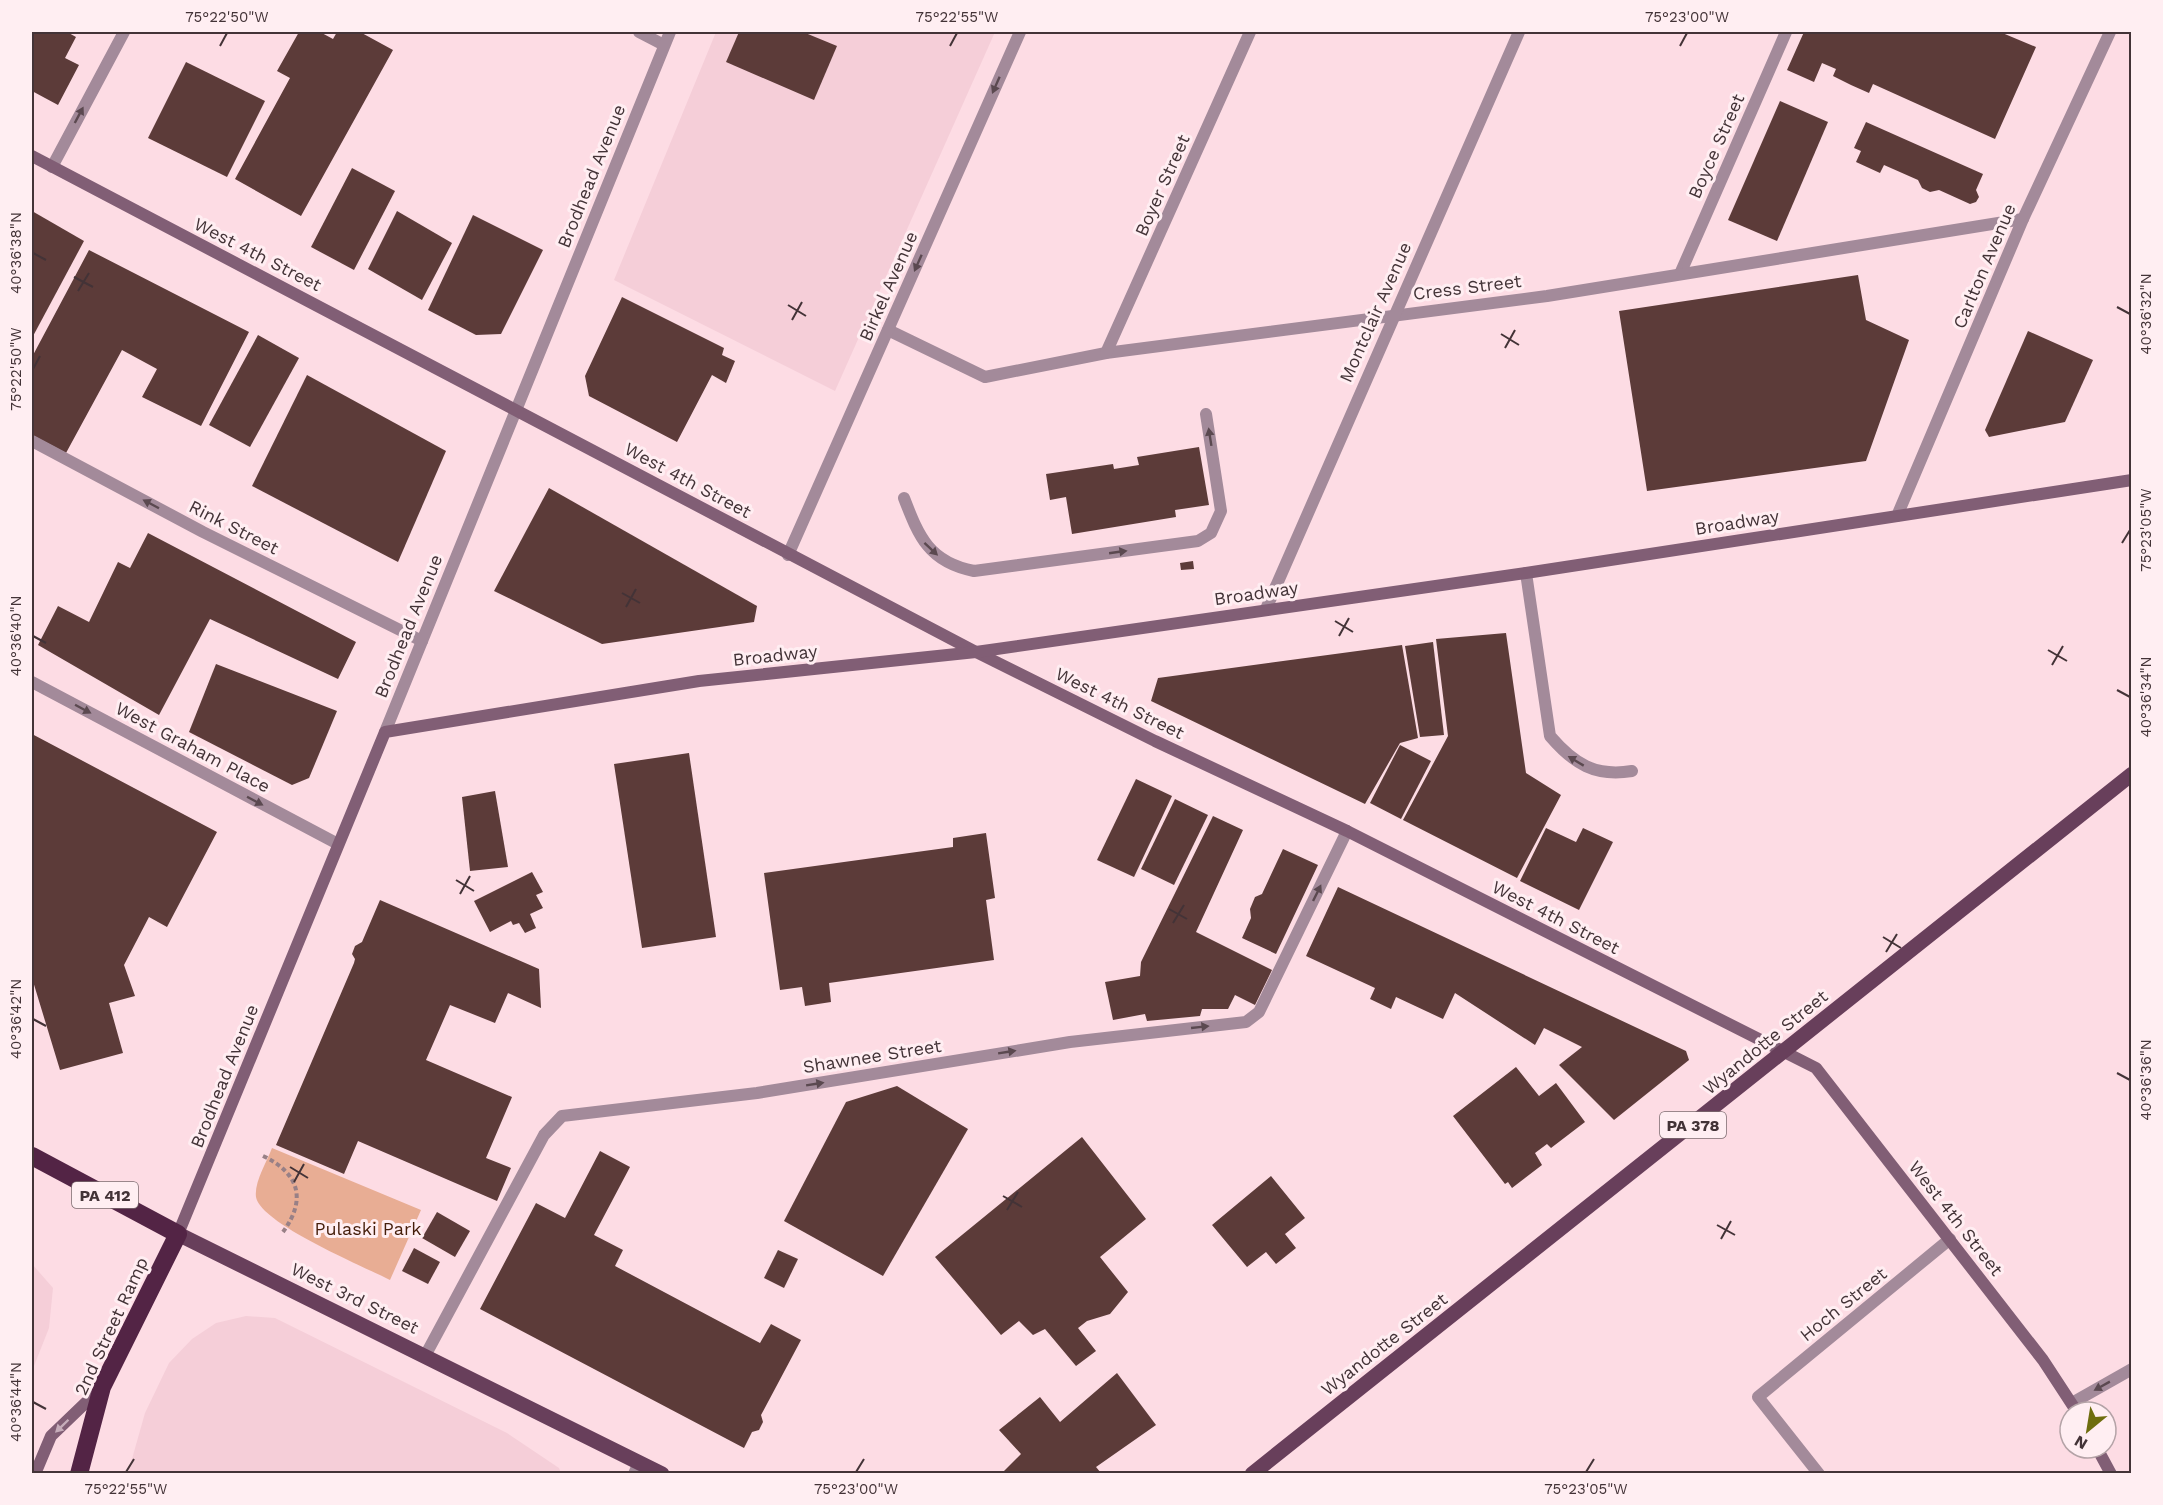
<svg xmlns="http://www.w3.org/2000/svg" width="2163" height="1505" font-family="'Work Sans',sans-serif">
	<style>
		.built { fill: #f5ced8 }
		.green { fill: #e8ad94 }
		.building { fill: #5c3b39 }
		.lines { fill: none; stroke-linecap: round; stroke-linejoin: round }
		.path { stroke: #988086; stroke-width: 4; stroke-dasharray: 4.5 3; stroke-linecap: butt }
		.lane { stroke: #a38a9a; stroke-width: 12 }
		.street { stroke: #a38a9a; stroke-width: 12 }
		.secondary { stroke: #815e75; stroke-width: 12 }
		.primary { stroke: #683f5b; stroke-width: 15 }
		.highway { stroke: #532445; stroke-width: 18 }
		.oneway { fill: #5b4950 }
		.oneway2 { fill: #c6adba }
		.ticks { fill: none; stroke: #433337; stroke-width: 2 }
		.labels { text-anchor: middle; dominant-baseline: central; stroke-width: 6; stroke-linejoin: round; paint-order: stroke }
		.shield { fill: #ffeef2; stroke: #7b6b6f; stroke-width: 1.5 }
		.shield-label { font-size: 16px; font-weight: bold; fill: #433337 }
		.street-label { font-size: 18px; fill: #433337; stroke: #ffeef2 }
		.park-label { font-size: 18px; fill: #451e0a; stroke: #ffeef2 }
		.neatline { fill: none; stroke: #433337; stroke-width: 2 }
		.ticks-label { font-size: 15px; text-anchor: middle; fill: #433337 }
	</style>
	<rect width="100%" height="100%" fill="#fddce4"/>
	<g class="built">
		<polygon points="716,32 995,32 835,391 614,280"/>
		<polygon points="32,1264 53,1288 49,1328 32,1371"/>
		<polygon points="246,1316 275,1318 507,1433 559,1468 561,1473 128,1473 145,1413 169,1363 192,1339 216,1323"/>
	</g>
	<path class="green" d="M 272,1148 L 421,1210 L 390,1280 C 363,1266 261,1224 256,1197 C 254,1182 267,1162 272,1148 Z"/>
	<g class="building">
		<polygon points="32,32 67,32 76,37 65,58 79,65 58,105 32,91"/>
		<polygon points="299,32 320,32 333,39 337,32 360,32 393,50 301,216 235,179 290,78 277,71"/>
		<polygon points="739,32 803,32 837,46 814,100 726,62"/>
		<polygon points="1804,32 2000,32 2036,47 1995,139 1873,84 1869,93 1851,85 1833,76 1836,69 1822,63 1814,82 1787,70"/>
		<polygon points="186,62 265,101 227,177 148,138"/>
		<polygon points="1780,101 1828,122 1777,241 1728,220"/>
		<polygon points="1866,122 1983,174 1976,190 1979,197 1976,202 1970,204 1939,190 1930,192 1922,188 1918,180 1884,165 1880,173 1856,162 1861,151 1854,148"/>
		<polygon points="352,168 395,191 354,270 311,247"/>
		<polygon points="32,211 84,241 32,338"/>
		<polygon points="397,211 452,243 422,300 368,269"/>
		<polygon points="473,215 543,250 501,334 476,335 428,310"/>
		<polygon points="89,250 249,332 201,426 142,397 157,369 122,350 66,453 32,435 32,357"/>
		<polygon points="1858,275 1866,320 1909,340 1866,461 1647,491 1619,311"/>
		<polygon points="622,297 724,348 722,355 735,361 726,383 712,375 677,442 589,396 585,376"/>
		<polygon points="2028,331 2093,360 2065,422 1989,437 1985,430"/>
		<polygon points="258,335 299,358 250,447 209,425"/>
		<polygon points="307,375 446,451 398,562 252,486"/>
		<polygon points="1199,447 1209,505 1175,510 1176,517 1072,534 1066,497 1050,500 1046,474 1113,464 1114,469 1139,465 1137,457"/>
		<polygon points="549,488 757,606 754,622 602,644 494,591"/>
		<polygon points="148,533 356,642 338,679 210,619 159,715 38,645 58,606 89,622 118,562 130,568"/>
		<polygon points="1193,561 1194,569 1181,570 1180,563"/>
		<polygon points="1506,633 1526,773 1561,795 1517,878 1403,820 1448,736 1436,639"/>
		<polygon points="1433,642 1444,735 1420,737 1405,646"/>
		<polygon points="1402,645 1418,738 1400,743 1365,804 1151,701 1158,678"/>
		<polygon points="216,664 337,711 309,778 292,785 189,732"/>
		<polygon points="32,734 217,832 167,927 149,917 124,965 135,996 109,1003 123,1053 60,1070 32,978"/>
		<polygon points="1400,745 1431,761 1401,819 1370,803"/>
		<polygon points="689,753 716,937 642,948 614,764"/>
		<polygon points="1136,779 1172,796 1134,877 1097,860"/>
		<polygon points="495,791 508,867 470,871 462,797"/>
		<polygon points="1175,799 1208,815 1174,885 1141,869"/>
		<polygon points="1213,816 1243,830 1196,932 1272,970 1255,1005 1235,995 1228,1009 1202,1009 1200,1016 1147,1021 1145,1014 1113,1020 1105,982 1140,976 1141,962"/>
		<polygon points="1546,828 1576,842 1583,828 1613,842 1579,910 1520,881"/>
		<polygon points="986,833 995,898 986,900 994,960 829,983 831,1002 805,1006 802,987 780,990 764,873 953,847 953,838"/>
		<polygon points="1283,849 1318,865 1276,954 1242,938 1251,918 1250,909 1255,897 1262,894"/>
		<polygon points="532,872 543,892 536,895 543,908 530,914 536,928 525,933 519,923 513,925 511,921 490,932 474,901"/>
		<polygon points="1338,887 1686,1051 1689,1060 1614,1120 1559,1065 1582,1047 1544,1028 1535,1045 1455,993 1443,1019 1396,997 1391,1009 1370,999 1375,988 1306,956"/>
		<polygon points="380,900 539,969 541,1008 508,993 495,1023 450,1005 426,1060 512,1097 486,1158 511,1168 497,1201 358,1141 344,1174 276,1145 354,963 355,959 352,954 355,946 362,942"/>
		<polygon points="1516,1067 1539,1096 1556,1083 1585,1122 1551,1148 1547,1144 1535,1153 1542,1165 1512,1188 1508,1182 1505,1184 1453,1116"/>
		<polygon points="897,1086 968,1129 883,1276 784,1221 846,1102"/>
		<polygon points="1082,1137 1146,1219 1100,1257 1128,1292 1110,1314 1087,1321 1078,1328 1096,1351 1076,1366 1045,1329 1033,1335 1019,1321 1001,1335 935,1257"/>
		<polygon points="600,1151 630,1167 594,1235 623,1250 615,1266 760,1343 771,1324 801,1340 761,1415 763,1422 759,1430 752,1432 744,1448 480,1309 536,1203 565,1218"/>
		<polygon points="1271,1176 1305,1218 1285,1234 1296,1248 1276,1264 1266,1252 1247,1267 1212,1225"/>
		<polygon points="437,1212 470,1231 455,1257 422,1238"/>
		<polygon points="414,1248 440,1262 428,1284 402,1271"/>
		<polygon points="778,1250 798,1259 784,1288 764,1278"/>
		<polygon points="1117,1373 1156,1425 1096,1467 1101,1473 1002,1473 1021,1454 999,1430 1040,1397 1060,1422"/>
	</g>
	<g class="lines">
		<path class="path" d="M 263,1156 C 299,1173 307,1199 283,1232"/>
		<g class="lane">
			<polyline points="52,167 124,32"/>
			<polyline points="1680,274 1786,32"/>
			<polyline points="888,330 985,377 1106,353 1547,296 2023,219"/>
			<polyline points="1106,353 1250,32"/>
			<polyline points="32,441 203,532 422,641"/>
			<path d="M 904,498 C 919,537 929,562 974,571 L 1198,541 L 1211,533 L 1221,511 L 1206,414"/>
			<path d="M 1526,573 L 1550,736 C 1574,764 1595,777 1632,771"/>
			<polyline points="32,682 338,844"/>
			<polyline points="425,1356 544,1135 562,1116 757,1093 1070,1042 1246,1022 1259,1012 1347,831"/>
			<polyline points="634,1474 639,1462"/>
			<polyline points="1819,1474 1758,1397 1950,1239"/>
		</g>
		<g class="street">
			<polyline points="639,32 664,45"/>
			<polyline points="1897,516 2023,219 2110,32"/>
			<polyline points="788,555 1020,32"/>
			<polyline points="1266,609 1519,32"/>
			<polyline points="385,732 670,32"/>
			<polyline points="2072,1403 2132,1369"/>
		</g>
		<g class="secondary">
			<polyline points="32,156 976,652 1155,741 1347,831 1816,1068 2043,1360 2077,1412"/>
			<polyline points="178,1234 385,732 699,681 976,652 1526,573 2132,480"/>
			<polyline points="2097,1448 2111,1474"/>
			<polyline points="35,1474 51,1436 101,1388"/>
		</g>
		<g class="primary">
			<polyline points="178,1234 662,1474"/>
			<polyline points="1252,1474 2132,774"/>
		</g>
		<polyline class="highway" points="32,1156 178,1234 102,1387 79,1474"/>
	</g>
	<defs><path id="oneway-solid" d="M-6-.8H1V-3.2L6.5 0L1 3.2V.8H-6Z" transform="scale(1.5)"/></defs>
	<g class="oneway">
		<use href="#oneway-solid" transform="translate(996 85) rotate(114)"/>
		<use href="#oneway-solid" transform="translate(79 115) rotate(-62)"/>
		<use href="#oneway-solid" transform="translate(918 263) rotate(114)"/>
		<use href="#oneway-solid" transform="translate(1210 437) rotate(-99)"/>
		<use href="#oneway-solid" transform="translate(151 504) rotate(-152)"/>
		<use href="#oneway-solid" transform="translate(931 549) rotate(43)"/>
		<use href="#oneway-solid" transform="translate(1118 552) rotate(-8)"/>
		<use href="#oneway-solid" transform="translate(83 709) rotate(28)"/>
		<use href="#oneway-solid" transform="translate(1576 761) rotate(-149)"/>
		<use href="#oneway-solid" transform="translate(255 801) rotate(28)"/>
		<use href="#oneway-solid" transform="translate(1317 893) rotate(-64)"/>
		<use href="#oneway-solid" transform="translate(1200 1027) rotate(-6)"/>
		<use href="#oneway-solid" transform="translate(1007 1052) rotate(-9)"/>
		<use href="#oneway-solid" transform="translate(815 1084) rotate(-9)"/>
		<use href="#oneway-solid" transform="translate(2102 1386) rotate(151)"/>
	</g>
	<use class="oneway2" href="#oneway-solid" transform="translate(62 1426) rotate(136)"/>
	<path class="ticks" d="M 220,46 L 227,33M 950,46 L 957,33M 1680,46 L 1687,33M 33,253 L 46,260M 74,277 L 93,287M 78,291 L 89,273M 788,305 L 806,316M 2117,307 L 2130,314M 792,320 L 802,302M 1501,334 L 1519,345M 1505,348 L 1515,330M 33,369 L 40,356M 2122,543 L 2130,530M 622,593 L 640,603M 626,607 L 636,589M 1335,621 L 1353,632M 33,636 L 46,643M 1339,636 L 1349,618M 2048,650 L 2067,661M 2052,665 L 2063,646M 2117,690 L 2130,697M 456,880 L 474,891M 460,894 L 470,876M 1169,909 L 1187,919M 1173,923 L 1184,905M 1883,937 L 1901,948M 1886,952 L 1897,934M 33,1019 L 46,1026M 2117,1073 L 2130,1080M 290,1167 L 308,1178M 294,1182 L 304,1164M 1003,1196 L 1022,1207M 1007,1210 L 1018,1192M 1717,1225 L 1735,1235M 1721,1239 L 1731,1221M 33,1402 L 46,1409M 126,1472 L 134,1459M 856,1472 L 864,1459M 1586,1472 L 1594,1459"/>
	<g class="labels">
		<g class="shield">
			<rect x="1660" y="1112" width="66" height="26" rx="4.5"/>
			<rect x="72" y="1182" width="66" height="26" rx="4.5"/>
		</g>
		<g class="shield-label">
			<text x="1693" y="1125">PA 378</text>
			<text x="105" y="1195">PA 412</text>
		</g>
		<g class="street-label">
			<text transform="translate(1716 146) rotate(-66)">Boyce Street</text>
			<text transform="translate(591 176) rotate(-68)">Brodhead Avenue</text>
			<text transform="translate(1162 185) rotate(-66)">Boyer Street</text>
			<text transform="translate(258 254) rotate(27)">West 4th Street</text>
			<text transform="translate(1984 266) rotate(-67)">Carlton Avenue</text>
			<text transform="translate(888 286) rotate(-66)">Birkel Avenue</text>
			<text transform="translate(1467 287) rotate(-7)">Cress Street</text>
			<text transform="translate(1375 312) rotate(-66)">Montclair Avenue</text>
			<text transform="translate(688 480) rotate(28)">West 4th Street</text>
			<text transform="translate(1737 522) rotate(-9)">Broadway</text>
			<text transform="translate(234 527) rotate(27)">Rink Street</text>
			<text transform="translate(1256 593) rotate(-8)">Broadway</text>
			<text transform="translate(408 626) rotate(-68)">Brodhead Avenue</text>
			<text transform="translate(775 655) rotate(-6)">Broadway</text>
			<text transform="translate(1120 703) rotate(26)">West 4th Street</text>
			<text transform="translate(193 747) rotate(28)">West Graham Place</text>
			<text transform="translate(1556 917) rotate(27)">West 4th Street</text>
			<text transform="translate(1765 1042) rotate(-39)">Wyandotte Street</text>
			<text transform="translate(872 1056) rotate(-9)">Shawnee Street</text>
			<text transform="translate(224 1076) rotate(-68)">Brodhead Avenue</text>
			<text transform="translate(1956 1218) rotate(52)">West 4th Street</text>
			<text transform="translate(355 1298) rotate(26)">West 3rd Street</text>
			<text transform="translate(1843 1304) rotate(-39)">Hoch Street</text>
			<text transform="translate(111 1326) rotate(-65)">2nd Street Ramp</text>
			<text transform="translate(1384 1344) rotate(-38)">Wyandotte Street</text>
		</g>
		<g class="park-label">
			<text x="368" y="1228">Pulaski Park</text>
		</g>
	</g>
	<rect width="2163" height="1505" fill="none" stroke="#ffeef2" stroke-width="66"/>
	<g transform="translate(2088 1430) rotate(210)"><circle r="28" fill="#ffeef2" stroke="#b4a3a7" stroke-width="1.5"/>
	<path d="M0-4.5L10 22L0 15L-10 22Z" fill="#6e6d0e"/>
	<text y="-9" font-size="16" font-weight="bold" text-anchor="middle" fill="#433337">N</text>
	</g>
	<rect x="33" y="33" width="2097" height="1439" class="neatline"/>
	<g class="ticks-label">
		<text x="227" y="22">75°22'50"W</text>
		<text x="957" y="22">75°22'55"W</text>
		<text x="1687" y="22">75°23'00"W</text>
		<text transform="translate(16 253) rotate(-90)" y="5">40°36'38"N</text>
		<text transform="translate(2146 314) rotate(-90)" y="5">40°36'32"N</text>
		<text transform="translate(16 369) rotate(-90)" y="5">75°22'50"W</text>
		<text transform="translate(2146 530) rotate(-90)" y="5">75°23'05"W</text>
		<text transform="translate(16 636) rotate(-90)" y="5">40°36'40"N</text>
		<text transform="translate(2146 697) rotate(-90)" y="5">40°36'34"N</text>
		<text transform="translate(16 1019) rotate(-90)" y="5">40°36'42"N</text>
		<text transform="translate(2146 1080) rotate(-90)" y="5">40°36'36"N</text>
		<text transform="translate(16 1402) rotate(-90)" y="5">40°36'44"N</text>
		<text x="126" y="1494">75°22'55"W</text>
		<text x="856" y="1494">75°23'00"W</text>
		<text x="1586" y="1494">75°23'05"W</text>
	</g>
</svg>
